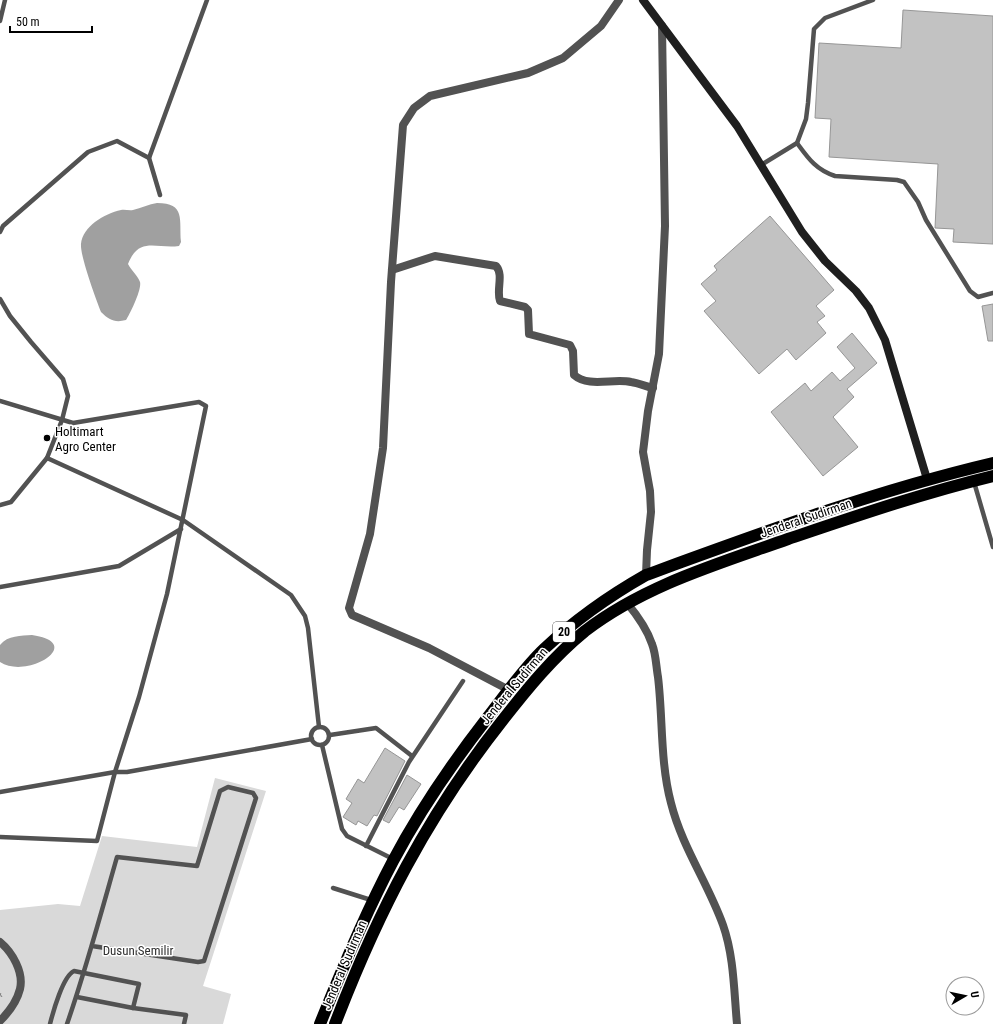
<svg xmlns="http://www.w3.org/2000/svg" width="993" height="1024" font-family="'Roboto Condensed',sans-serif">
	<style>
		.green { fill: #d9d9d9 }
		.water { fill: #a0a0a0 }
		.building { fill: #c2c2c2; stroke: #969696 }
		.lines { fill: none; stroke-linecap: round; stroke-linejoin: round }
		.path { stroke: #747474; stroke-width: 2; stroke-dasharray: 1 2; stroke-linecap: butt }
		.lane { stroke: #525252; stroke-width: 4.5 }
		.street { stroke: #525252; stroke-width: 8 }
		.secondary { stroke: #1f1f1f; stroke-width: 8 }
		.highway { stroke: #000; stroke-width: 12 }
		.poi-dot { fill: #000; stroke: #fff; stroke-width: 1.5 }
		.labels { text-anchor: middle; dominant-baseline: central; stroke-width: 3; stroke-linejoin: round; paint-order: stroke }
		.shield { fill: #fff; stroke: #4c4c4c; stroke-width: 1 }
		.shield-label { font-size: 12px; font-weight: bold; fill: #000 }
		.poi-label { font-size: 13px; fill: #000; stroke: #fff; text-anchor: start }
		.street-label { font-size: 13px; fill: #000; stroke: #fff }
		.park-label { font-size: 13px; fill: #303030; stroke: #fff }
	</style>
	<rect width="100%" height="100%" fill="#fff"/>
	<polygon class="green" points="215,778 266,791 203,986 231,994 223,1024 0,1024 0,910 58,904 80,906 102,836 197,847"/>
	<g class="water">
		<path d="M 157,203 C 186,203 179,220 181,242 L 179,246 C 156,249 139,236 128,264 C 131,270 138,276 140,282 C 142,289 130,314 126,320 C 115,323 109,320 101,312 C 96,299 80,256 81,244 C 83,226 104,214 121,210 C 125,209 129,211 133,210 C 141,208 149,204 157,203 Z"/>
		<path d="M 32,635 C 87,643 27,680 0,662 L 0,645 C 8,635 21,636 32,635 Z"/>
	</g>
	<g class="building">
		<polygon points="903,10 993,16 993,244 953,242 954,229 935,228 938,164 829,157 831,119 815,118 819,43 901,48"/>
		<polygon points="770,216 834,290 816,306 825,316 817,322 826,333 796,360 787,349 759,374 704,311 716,301 701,284 717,270 714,266"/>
		<polygon points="993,304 993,341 988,341 982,306"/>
		<polygon points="852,333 877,363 847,389 854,397 833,417 858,447 823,476 771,412 805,383 811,391 832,372 840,381 855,368 837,347"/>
		<polygon points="385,748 405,761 377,816 374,815 367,826 358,821 356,825 343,817 352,803 346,799 358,779 364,783"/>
		<polygon points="407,775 421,784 404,810 399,807 389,823 383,820"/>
	</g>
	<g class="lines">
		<polyline class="path" points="0,994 2,995 0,998"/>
		<g class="lane">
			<polyline points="0,21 5,0"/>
			<path d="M 797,143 C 808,158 816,170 835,176 L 897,180 L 904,182 L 918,202 L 926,220 L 970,291 L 978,297 L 993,293"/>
			<polyline points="761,165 797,143 806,119 808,103 814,29 825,18 873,0"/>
			<polyline points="160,195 149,158 207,0"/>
			<polyline points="0,232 3,226 88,152 117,141 149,158"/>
			<polyline points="0,299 10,316 31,342 63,379 68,396 62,420 47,458 11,502 0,505"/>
			<polyline points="0,401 73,423 199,402 206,406 167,594 139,697 115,772 97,841 0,837"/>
			<polyline points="47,458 183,520 291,595 305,616 308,628 319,727"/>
			<polyline points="974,482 993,547"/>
			<polyline points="0,587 119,566 181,529"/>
			<circle cx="320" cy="736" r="9"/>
			<polyline points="330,735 376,728 412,756"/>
			<polyline points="322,745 342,829 347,836 393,859"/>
			<polyline points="0,792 115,772 127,772 312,739"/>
			<polyline points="366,846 409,762 463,681"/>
			<polyline points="333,888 371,900"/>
			<polyline points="77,997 133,1008 186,1015 184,1024"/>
			<path d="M 50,1024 C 53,1012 63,976 74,971 L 139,984 L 133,1008"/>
			<path d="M 67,1024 C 86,969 101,913 117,857 L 197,866 L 220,791 L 228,787 L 253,793 L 256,798 L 204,961 L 198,962 L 92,946"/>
		</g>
		<g class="street">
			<path d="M 392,270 L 435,256 L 496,266 C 504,275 496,290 500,301 L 525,307 L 528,310 L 529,334 L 570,345 L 573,351 L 574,375 C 589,388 613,378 631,382 C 638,383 645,386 653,388"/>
			<polyline points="646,575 647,550 651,512 650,491 643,452 648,411 659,354 665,226 662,26"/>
			<path d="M 627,603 C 637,615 647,629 652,644 C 656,654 656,666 658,677 C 663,718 660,762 671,803 C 682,847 708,883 723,925 C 734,956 734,992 737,1024"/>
			<polyline points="509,690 429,648 352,615 349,608 370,534 383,448 391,282 403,125 414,108 430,96 528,73 563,58 601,26 619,0"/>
			<path d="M 0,942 C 12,952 24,972 20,989 C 17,1001 8,1013 0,1021"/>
		</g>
		<polyline class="secondary" points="643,0 737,126 802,232 825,261 856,291 869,308 885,340 927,479"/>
		<g class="highway">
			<path d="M 320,1024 C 342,969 365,914 393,861 C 420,810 453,762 488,717 C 506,694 523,669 544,649 C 575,620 609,596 646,575 C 761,533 874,491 993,463"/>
			<path d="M 335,1024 C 378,912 427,816 502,721 C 527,689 553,657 585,631 C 645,585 718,564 788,539 C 856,516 923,493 993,476"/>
		</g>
	</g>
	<circle class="poi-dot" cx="47" cy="438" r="4"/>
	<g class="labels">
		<rect class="shield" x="553" y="622" width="22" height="20" rx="3"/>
		<g class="shield-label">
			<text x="564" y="632">20</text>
		</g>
		<g class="poi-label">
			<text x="55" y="431">Holtimart<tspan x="55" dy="15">Agro Center</tspan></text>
		</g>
		<g class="street-label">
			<text transform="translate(806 518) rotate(-19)">Jenderal Sudirman</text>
			<text transform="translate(514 686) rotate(-50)">Jenderal Sudirman</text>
			<text transform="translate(344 965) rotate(-67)">Jenderal Sudirman</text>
		</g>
		<g class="park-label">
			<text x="138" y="950">Dusun Semilir</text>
		</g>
	</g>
	<g transform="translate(965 996) rotate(81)"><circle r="19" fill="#ffffff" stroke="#999999"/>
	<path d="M0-3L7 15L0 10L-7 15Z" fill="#000000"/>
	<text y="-6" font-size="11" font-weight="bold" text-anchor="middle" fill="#000000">U</text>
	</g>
	<path d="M10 26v6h82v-6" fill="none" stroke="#000000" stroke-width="2"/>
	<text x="16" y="26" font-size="12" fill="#000000" stroke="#ffffff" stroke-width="3" paint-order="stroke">50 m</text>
</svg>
